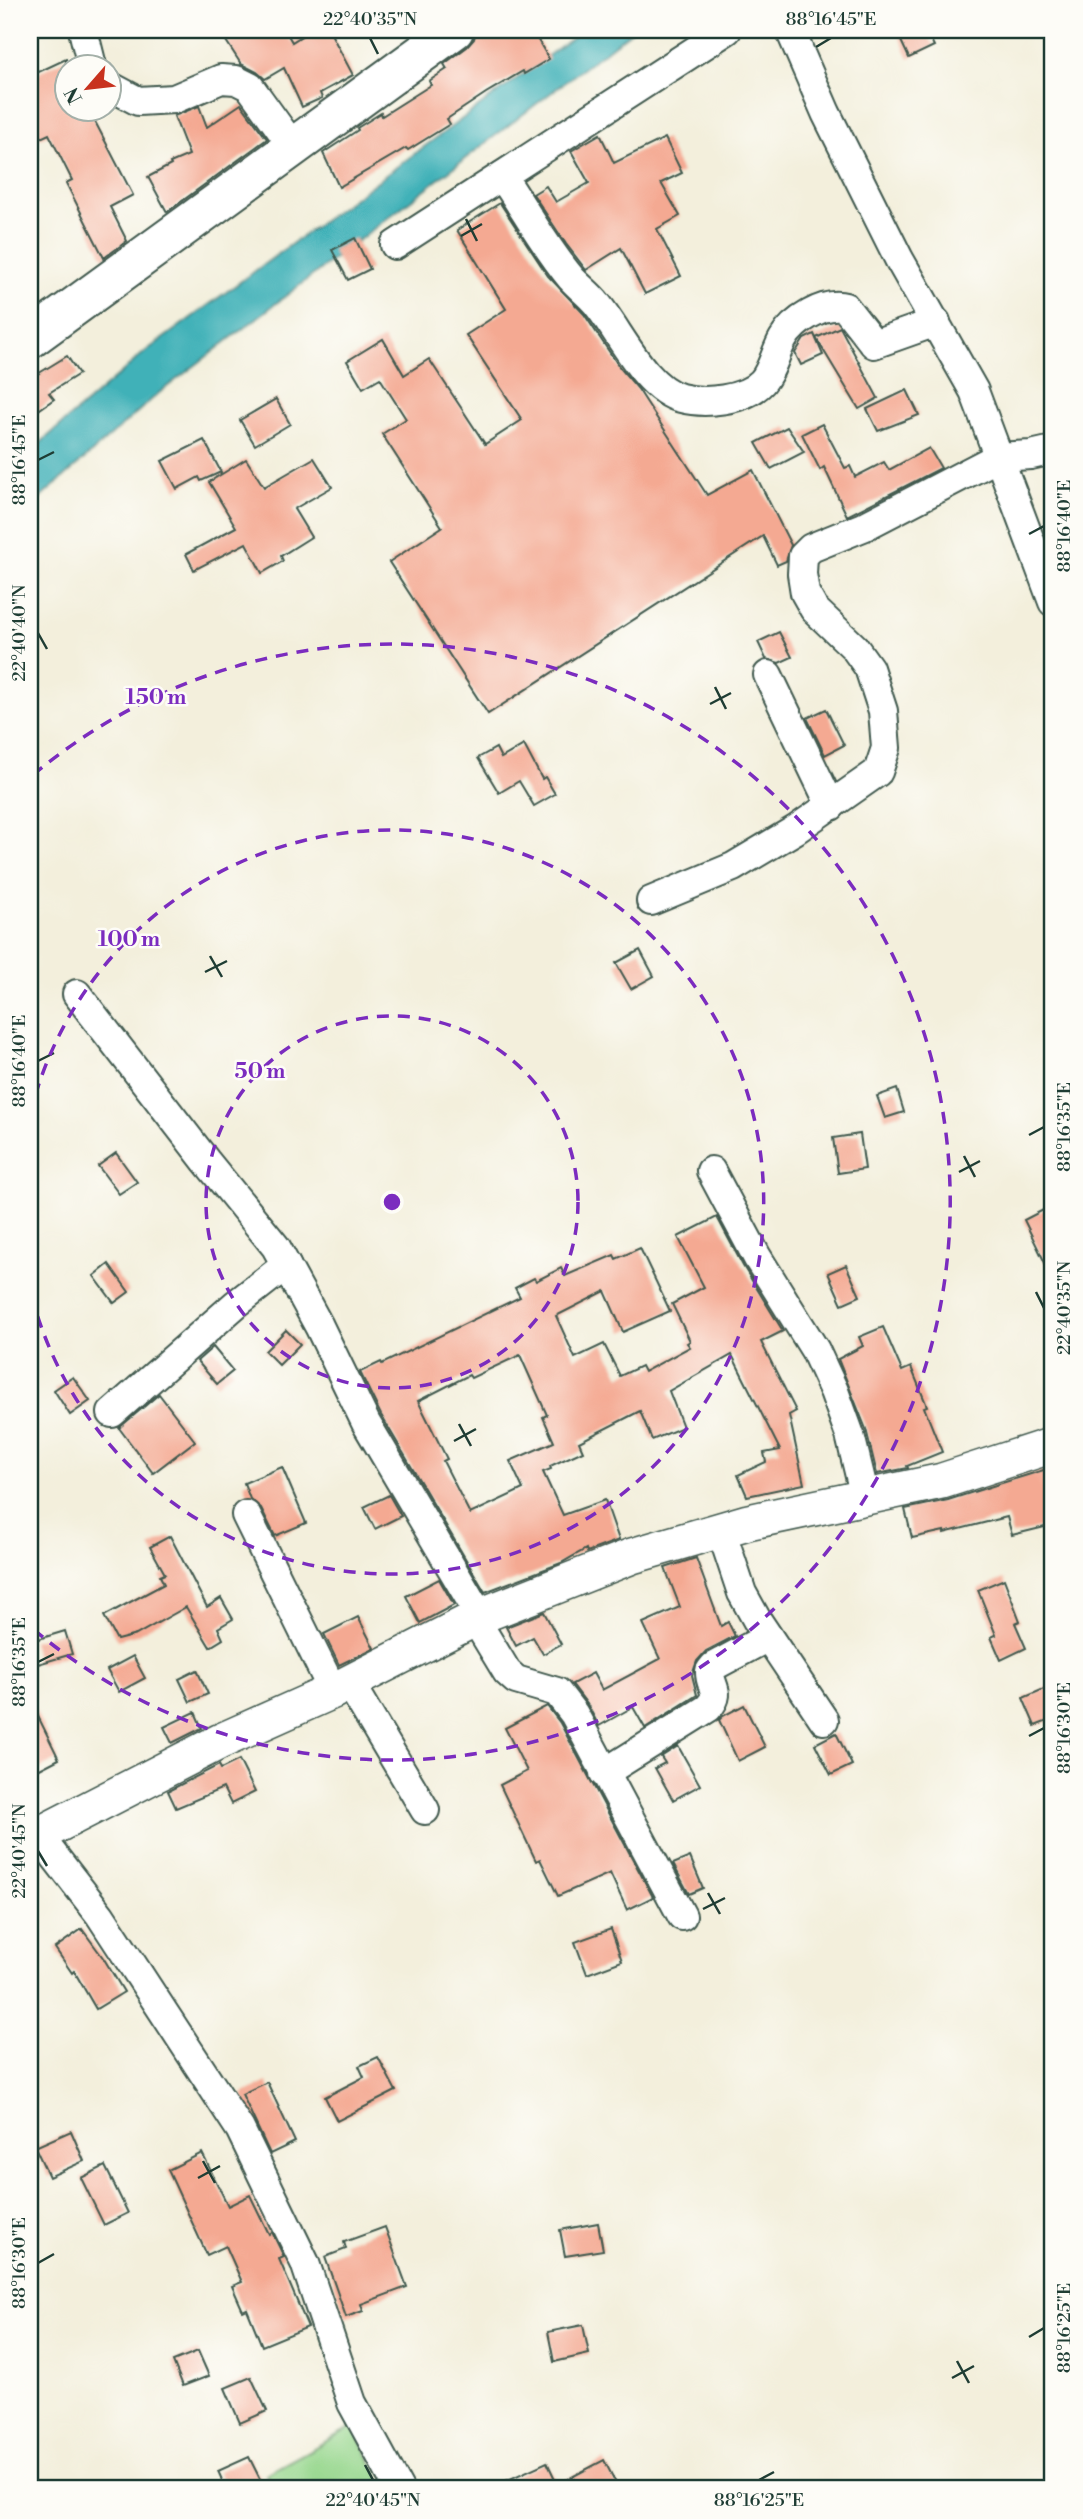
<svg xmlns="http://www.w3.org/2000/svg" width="1083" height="2519" font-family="'Libre Bodoni',serif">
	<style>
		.green { fill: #97d78e; stroke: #5b8a61; stroke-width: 2 }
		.water { fill: #40b1b8; stroke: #307776; stroke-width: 2 }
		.building { fill: #f4a992; fill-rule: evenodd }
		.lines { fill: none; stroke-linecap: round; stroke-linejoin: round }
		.minor-casing { stroke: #3f584d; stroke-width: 32 }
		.tertiary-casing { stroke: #3f584d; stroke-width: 38 }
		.primary-casing { stroke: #3f584d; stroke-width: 42 }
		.minor { stroke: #fff; stroke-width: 28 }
		.tertiary { stroke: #fff; stroke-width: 35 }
		.primary { stroke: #fff; stroke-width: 38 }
		.ticks { fill: none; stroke: #1f3d34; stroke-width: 2.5 }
		.ring { fill: none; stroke: #7b2cbf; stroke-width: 3.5; stroke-dasharray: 12 9 }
		.centre { fill: #7b2cbf; stroke: #fdfcf7; stroke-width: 3.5 }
		.ring-label { font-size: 21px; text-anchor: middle; font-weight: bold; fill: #7b2cbf; stroke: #fdfcf7; stroke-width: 5; stroke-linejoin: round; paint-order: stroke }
		.neatline { fill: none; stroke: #1f3d34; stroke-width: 2.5 }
		.ticks-label { font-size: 18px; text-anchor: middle; fill: #1f3d34 }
	</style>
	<rect width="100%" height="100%" fill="#fdfcf7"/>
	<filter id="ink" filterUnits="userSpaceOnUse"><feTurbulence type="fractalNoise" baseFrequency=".0143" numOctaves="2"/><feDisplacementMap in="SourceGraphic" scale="14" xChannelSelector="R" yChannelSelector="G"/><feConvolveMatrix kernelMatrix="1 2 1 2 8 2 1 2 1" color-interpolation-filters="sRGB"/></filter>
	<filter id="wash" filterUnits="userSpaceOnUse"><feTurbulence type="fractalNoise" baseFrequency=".00686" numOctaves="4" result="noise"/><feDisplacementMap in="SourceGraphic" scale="28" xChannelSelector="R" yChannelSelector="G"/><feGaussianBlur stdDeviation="1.57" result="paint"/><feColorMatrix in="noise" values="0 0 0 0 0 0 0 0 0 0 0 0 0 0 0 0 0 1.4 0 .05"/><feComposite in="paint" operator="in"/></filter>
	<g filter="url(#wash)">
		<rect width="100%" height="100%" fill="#f3efdc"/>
		<polygon class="green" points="354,2426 385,2489 273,2489 266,2474"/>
		<polygon class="water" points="583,30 633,30 159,393 30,507 30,452 146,351"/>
		<g id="blocks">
			<g class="building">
				<polygon points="219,30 285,30 292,42 311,30 329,30 353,75 320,93 322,98 302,107 284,68 265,79 257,72 241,64"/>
				<polygon points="476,30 532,30 549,59 524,74 523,71 486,93 447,119 450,124 408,150 406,148 339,187 323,153 358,130 357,128 381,113 382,116 431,85 429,81 447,69 444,64 467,47 474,39"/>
				<polygon points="896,30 926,30 934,46 909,58"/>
				<polygon points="66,59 66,108 88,108 133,195 110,207 127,241 104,258 66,183 72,180 49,134 30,143 30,76"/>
				<polygon points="241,104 267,139 167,212 148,177 171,165 170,163 189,155 174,116 199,106 207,127"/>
				<polygon points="600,134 614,163 665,138 682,173 661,183 680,216 657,229 681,276 645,294 621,248 586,270 566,244 533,194 546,186 556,202 589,183 571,151"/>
				<polygon points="500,203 548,276 584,314 620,368 638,389 707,495 753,470 791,545 786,561 777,565 763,536 488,714 389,562 442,527 382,434 406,419 380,378 363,388 347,361 383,339 404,375 429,359 485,444 522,420 466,335 506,309 457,230"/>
				<polygon points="355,238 370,269 348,280 332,250"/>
				<polygon points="840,327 878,398 859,409 816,338"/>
				<polygon points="814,334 823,355 801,365 795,353 804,339"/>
				<polygon points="67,356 79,374 49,393 54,399 30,416 30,366 36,375"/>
				<polygon points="907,390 919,415 878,431 867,409"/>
				<polygon points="276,399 290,424 255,445 240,420"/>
				<polygon points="822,424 845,468 850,466 855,477 884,462 889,470 929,448 941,468 847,516 824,467 820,470 802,434"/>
				<polygon points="787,427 804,452 771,469 756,443"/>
				<polygon points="204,440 221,472 201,481 199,477 177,489 162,461"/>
				<polygon points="314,458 332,487 294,509 311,537 281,556 283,561 262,573 246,543 194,570 186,554 236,527 209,482 246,459 264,487"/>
				<polygon points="779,632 792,657 779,663 766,659 758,642"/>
				<polygon points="826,709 844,745 825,755 807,718"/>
				<polygon points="524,745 542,779 545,777 555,794 534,806 519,781 499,793 478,758 496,748 501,758"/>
				<polygon points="640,950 654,976 631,989 616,963"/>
				<polygon points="897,1089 904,1112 885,1118 877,1096"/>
				<polygon points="860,1134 865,1169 838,1173 833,1138"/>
				<polygon points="116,1153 137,1182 119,1194 98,1166"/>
				<polygon points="1053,1205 1053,1279 1024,1220"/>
				<path d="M 717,1217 L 743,1266 L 783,1331 L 761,1342 L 796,1411 L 789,1415 L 804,1484 L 747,1496 L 738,1475 L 766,1462 L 764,1453 L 780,1450 L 732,1355 L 669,1391 L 683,1427 L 652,1440 L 640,1411 L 579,1442 L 583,1451 L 550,1466 L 551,1469 L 543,1472 L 563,1515 L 605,1500 L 619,1540 L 587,1552 L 586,1549 L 561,1563 L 485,1592 L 381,1415 L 360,1372 L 381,1362 L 382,1364 L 520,1297 L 515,1288 L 534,1278 L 536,1281 L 561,1268 L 565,1276 L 614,1255 L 616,1259 L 640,1248 L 670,1311 L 623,1332 L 605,1291 L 556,1316 L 575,1358 L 604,1344 L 620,1376 L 641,1366 L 644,1372 L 690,1347 L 687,1343 L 690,1341 L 672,1304 L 704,1287 L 678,1237 ZM 520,1355 L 547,1415 L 543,1417 L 554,1442 L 510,1461 L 523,1489 L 470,1514 L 443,1461 L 447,1459 L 418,1401 L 469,1375 L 471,1378 Z"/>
				<polygon points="109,1264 129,1292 114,1303 94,1276"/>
				<polygon points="846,1265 860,1296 842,1304 828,1273"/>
				<polygon points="883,1327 902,1371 911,1367 927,1406 924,1407 942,1452 907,1466 908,1468 877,1474 866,1429 838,1359 863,1346 859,1337"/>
				<polygon points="286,1330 300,1344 279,1365 265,1351"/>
				<polygon points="213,1347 233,1371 217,1384 197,1361"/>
				<polygon points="73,1377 90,1401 70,1415 54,1390"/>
				<polygon points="159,1394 195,1441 153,1473 119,1428"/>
				<polygon points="282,1467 306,1523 275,1536 261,1508 250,1499 244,1483"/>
				<polygon points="1053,1467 1053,1525 1012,1535 1007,1517 944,1533 944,1531 912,1538 905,1509 948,1500"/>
				<polygon points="389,1495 401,1516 375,1529 364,1507"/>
				<polygon points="170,1536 207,1607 221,1598 233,1619 218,1628 223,1639 210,1647 186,1607 136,1635 117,1640 104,1616 164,1584 160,1576 165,1574 150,1547"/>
				<polygon points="696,1558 721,1626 728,1622 735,1636 706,1651 697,1661 692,1675 697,1695 645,1728 633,1707 599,1726 587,1704 572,1684 593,1673 602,1690 660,1659 643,1623 680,1607 665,1568"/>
				<polygon points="439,1579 454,1605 420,1623 406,1596"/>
				<polygon points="1004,1579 1020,1621 1015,1623 1026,1648 1001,1660 991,1637 996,1635 978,1590"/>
				<polygon points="544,1612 561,1644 543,1654 533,1637 516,1646 506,1627"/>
				<polygon points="358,1617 374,1648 339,1665 324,1634"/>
				<polygon points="65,1631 72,1654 38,1664 32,1641"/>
				<polygon points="133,1656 145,1678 119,1692 107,1670"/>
				<polygon points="197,1670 208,1694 190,1702 179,1679"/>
				<polygon points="1053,1685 1053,1719 1035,1726 1023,1698"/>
				<polygon points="30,1700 59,1759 30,1774"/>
				<polygon points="744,1705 765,1747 738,1761 719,1720 723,1716"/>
				<polygon points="547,1706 560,1723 653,1897 627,1910 610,1873 558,1896 540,1859 536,1861 500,1785 527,1771 505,1728"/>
				<polygon points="195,1712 202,1728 172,1743 164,1727"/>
				<polygon points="836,1733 852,1765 831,1775 815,1744"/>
				<polygon points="678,1746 700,1785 673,1800 655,1768 665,1763 661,1757"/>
				<polygon points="239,1760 255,1792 231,1804 223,1788 176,1808 168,1791 219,1765 221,1769"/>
				<polygon points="690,1857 703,1888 689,1894 673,1864"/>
				<polygon points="82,1929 104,1959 124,1992 96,2009 74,1971 72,1973 55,1948"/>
				<polygon points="611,1929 622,1961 587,1974 575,1942"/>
				<polygon points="378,2057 396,2091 337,2121 325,2097 364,2077 359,2066"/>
				<polygon points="267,2082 295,2142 270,2154 242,2094"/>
				<polygon points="71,2131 84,2161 49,2177 35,2147"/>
				<polygon points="202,2153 228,2206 250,2195 269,2234 272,2232 284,2257 279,2259 308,2327 262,2346 247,2309 243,2311 232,2286 242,2282 226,2246 207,2255 168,2170"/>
				<polygon points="105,2166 128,2213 104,2225 81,2178"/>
				<polygon points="598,2223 603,2250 565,2256 560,2230"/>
				<polygon points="385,2227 407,2287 361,2304 363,2311 346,2317 325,2257 346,2249 344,2242"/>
				<polygon points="583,2325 589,2354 554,2362 548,2332"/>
				<polygon points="198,2351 209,2376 183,2386 173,2361"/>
				<polygon points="251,2377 267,2411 240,2423 225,2388"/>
				<polygon points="249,2457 265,2489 226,2489 218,2471"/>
				<polygon points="604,2460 619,2489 549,2489"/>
				<polygon points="547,2462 556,2481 538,2489 488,2489"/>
			</g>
		</g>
	</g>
	<g filter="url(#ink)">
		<use href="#blocks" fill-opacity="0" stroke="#3f584d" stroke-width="2"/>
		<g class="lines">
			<defs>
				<g id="minor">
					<polyline points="83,30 92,66"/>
					<polyline points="790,30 826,113 899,259 974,391 1053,602"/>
					<polyline points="108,85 138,101 174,99 221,79 236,80 250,87 294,148"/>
					<path d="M 502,176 C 525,210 545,247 571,278 C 579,287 590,295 597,304 C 620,332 645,389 681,398 C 704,404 744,401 762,382 C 772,371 775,353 783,339 C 793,321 824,301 845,307 L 874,344 L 936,322"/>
					<polyline points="395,245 727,30"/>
					<polyline points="768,675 831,806"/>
					<polyline points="651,901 733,867 795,830 878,772 886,748 883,711 869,668 854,647 814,609 805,593 802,574 803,556 811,548 863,527 998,457 1031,455 1053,450"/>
					<polyline points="77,994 206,1161 276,1247 319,1326 366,1423 480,1616"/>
					<polyline points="711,1171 757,1257 815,1350 834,1391 850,1435 865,1497"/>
					<polyline points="112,1413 236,1304 286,1265"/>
					<polyline points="246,1515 333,1691"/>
					<polyline points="721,1530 742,1593 757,1620 824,1720"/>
					<polyline points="475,1619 507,1672 516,1680 557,1692 574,1714 682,1916"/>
					<polyline points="349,1682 425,1810"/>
					<path d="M 604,1773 L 708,1708 C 723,1692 709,1687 710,1671 L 714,1666 L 768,1637"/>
					<polyline points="38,1835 100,1915 240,2129 305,2263 352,2403 399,2489"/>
				</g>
				<polyline id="tertiary" points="30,1836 38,1835 221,1741 333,1691 480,1616 632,1556 748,1522 942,1481 1053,1445"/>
				<polyline id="primary" points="30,339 454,30"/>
			</defs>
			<use href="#minor" class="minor-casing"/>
			<use href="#tertiary" class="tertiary-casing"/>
			<use href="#primary" class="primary-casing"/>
			<use href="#minor" class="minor"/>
			<use href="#tertiary" class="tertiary"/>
			<use href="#primary" class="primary"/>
		</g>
	</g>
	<path class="ticks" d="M 370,38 L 378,54M 816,47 L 831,38M 466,219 L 477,241M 461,236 L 482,224M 38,460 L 54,452M 1029,534 L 1044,526M 38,633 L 47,649M 715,687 L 726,709M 710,704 L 731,693M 210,956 L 222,977M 205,972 L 227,961M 38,1061 L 54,1053M 1029,1135 L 1044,1127M 964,1156 L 975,1177M 959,1172 L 980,1161M 1036,1292 L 1044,1308M 459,1424 L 471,1446M 454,1441 L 476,1429M 38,1662 L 54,1654M 1029,1736 L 1044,1728M 38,1851 L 47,1866M 708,1893 L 720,1914M 703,1909 L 725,1898M 203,2161 L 215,2183M 198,2178 L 220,2166M 38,2263 L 54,2254M 1029,2337 L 1044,2328M 957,2361 L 969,2383M 952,2378 L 974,2366M 365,2465 L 373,2480M 759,2480 L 774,2472"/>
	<g class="ring">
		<circle cx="392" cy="1202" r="186"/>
		<path d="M30 1115A372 372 0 1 1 30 1289"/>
		<path d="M33 775A558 558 0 1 1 33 1629"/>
	</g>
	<circle cx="392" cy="1202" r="10" class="centre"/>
	<g class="ring-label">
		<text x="156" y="704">150 m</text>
		<text x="129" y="946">100 m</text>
		<text x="260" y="1078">50 m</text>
	</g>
	<rect width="1083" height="2519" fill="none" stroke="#fdfcf7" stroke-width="77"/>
	<g transform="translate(88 88) rotate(242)"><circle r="33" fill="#fdfcf7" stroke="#a4b0a9" stroke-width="2"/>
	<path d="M0-5L12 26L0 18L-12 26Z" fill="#c8321e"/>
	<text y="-10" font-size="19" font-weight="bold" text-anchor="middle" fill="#1f3d34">N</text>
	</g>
	<rect x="38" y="38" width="1006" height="2442" class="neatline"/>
	<g class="ticks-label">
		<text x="370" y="25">22°40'35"N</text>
		<text x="831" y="25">88°16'45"E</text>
		<text transform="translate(19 460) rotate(-90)" y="6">88°16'45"E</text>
		<text transform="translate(1064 526) rotate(-90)" y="6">88°16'40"E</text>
		<text transform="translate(19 633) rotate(-90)" y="6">22°40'40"N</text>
		<text transform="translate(19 1061) rotate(-90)" y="6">88°16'40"E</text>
		<text transform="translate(1064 1127) rotate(-90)" y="6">88°16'35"E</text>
		<text transform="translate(1064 1308) rotate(-90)" y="6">22°40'35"N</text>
		<text transform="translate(19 1662) rotate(-90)" y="6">88°16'35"E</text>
		<text transform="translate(1064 1728) rotate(-90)" y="6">88°16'30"E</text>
		<text transform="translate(19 1851) rotate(-90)" y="6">22°40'45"N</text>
		<text transform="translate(19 2263) rotate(-90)" y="6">88°16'30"E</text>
		<text transform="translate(1064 2328) rotate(-90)" y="6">88°16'25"E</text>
		<text x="373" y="2506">22°40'45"N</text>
		<text x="759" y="2506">88°16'25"E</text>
	</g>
</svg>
